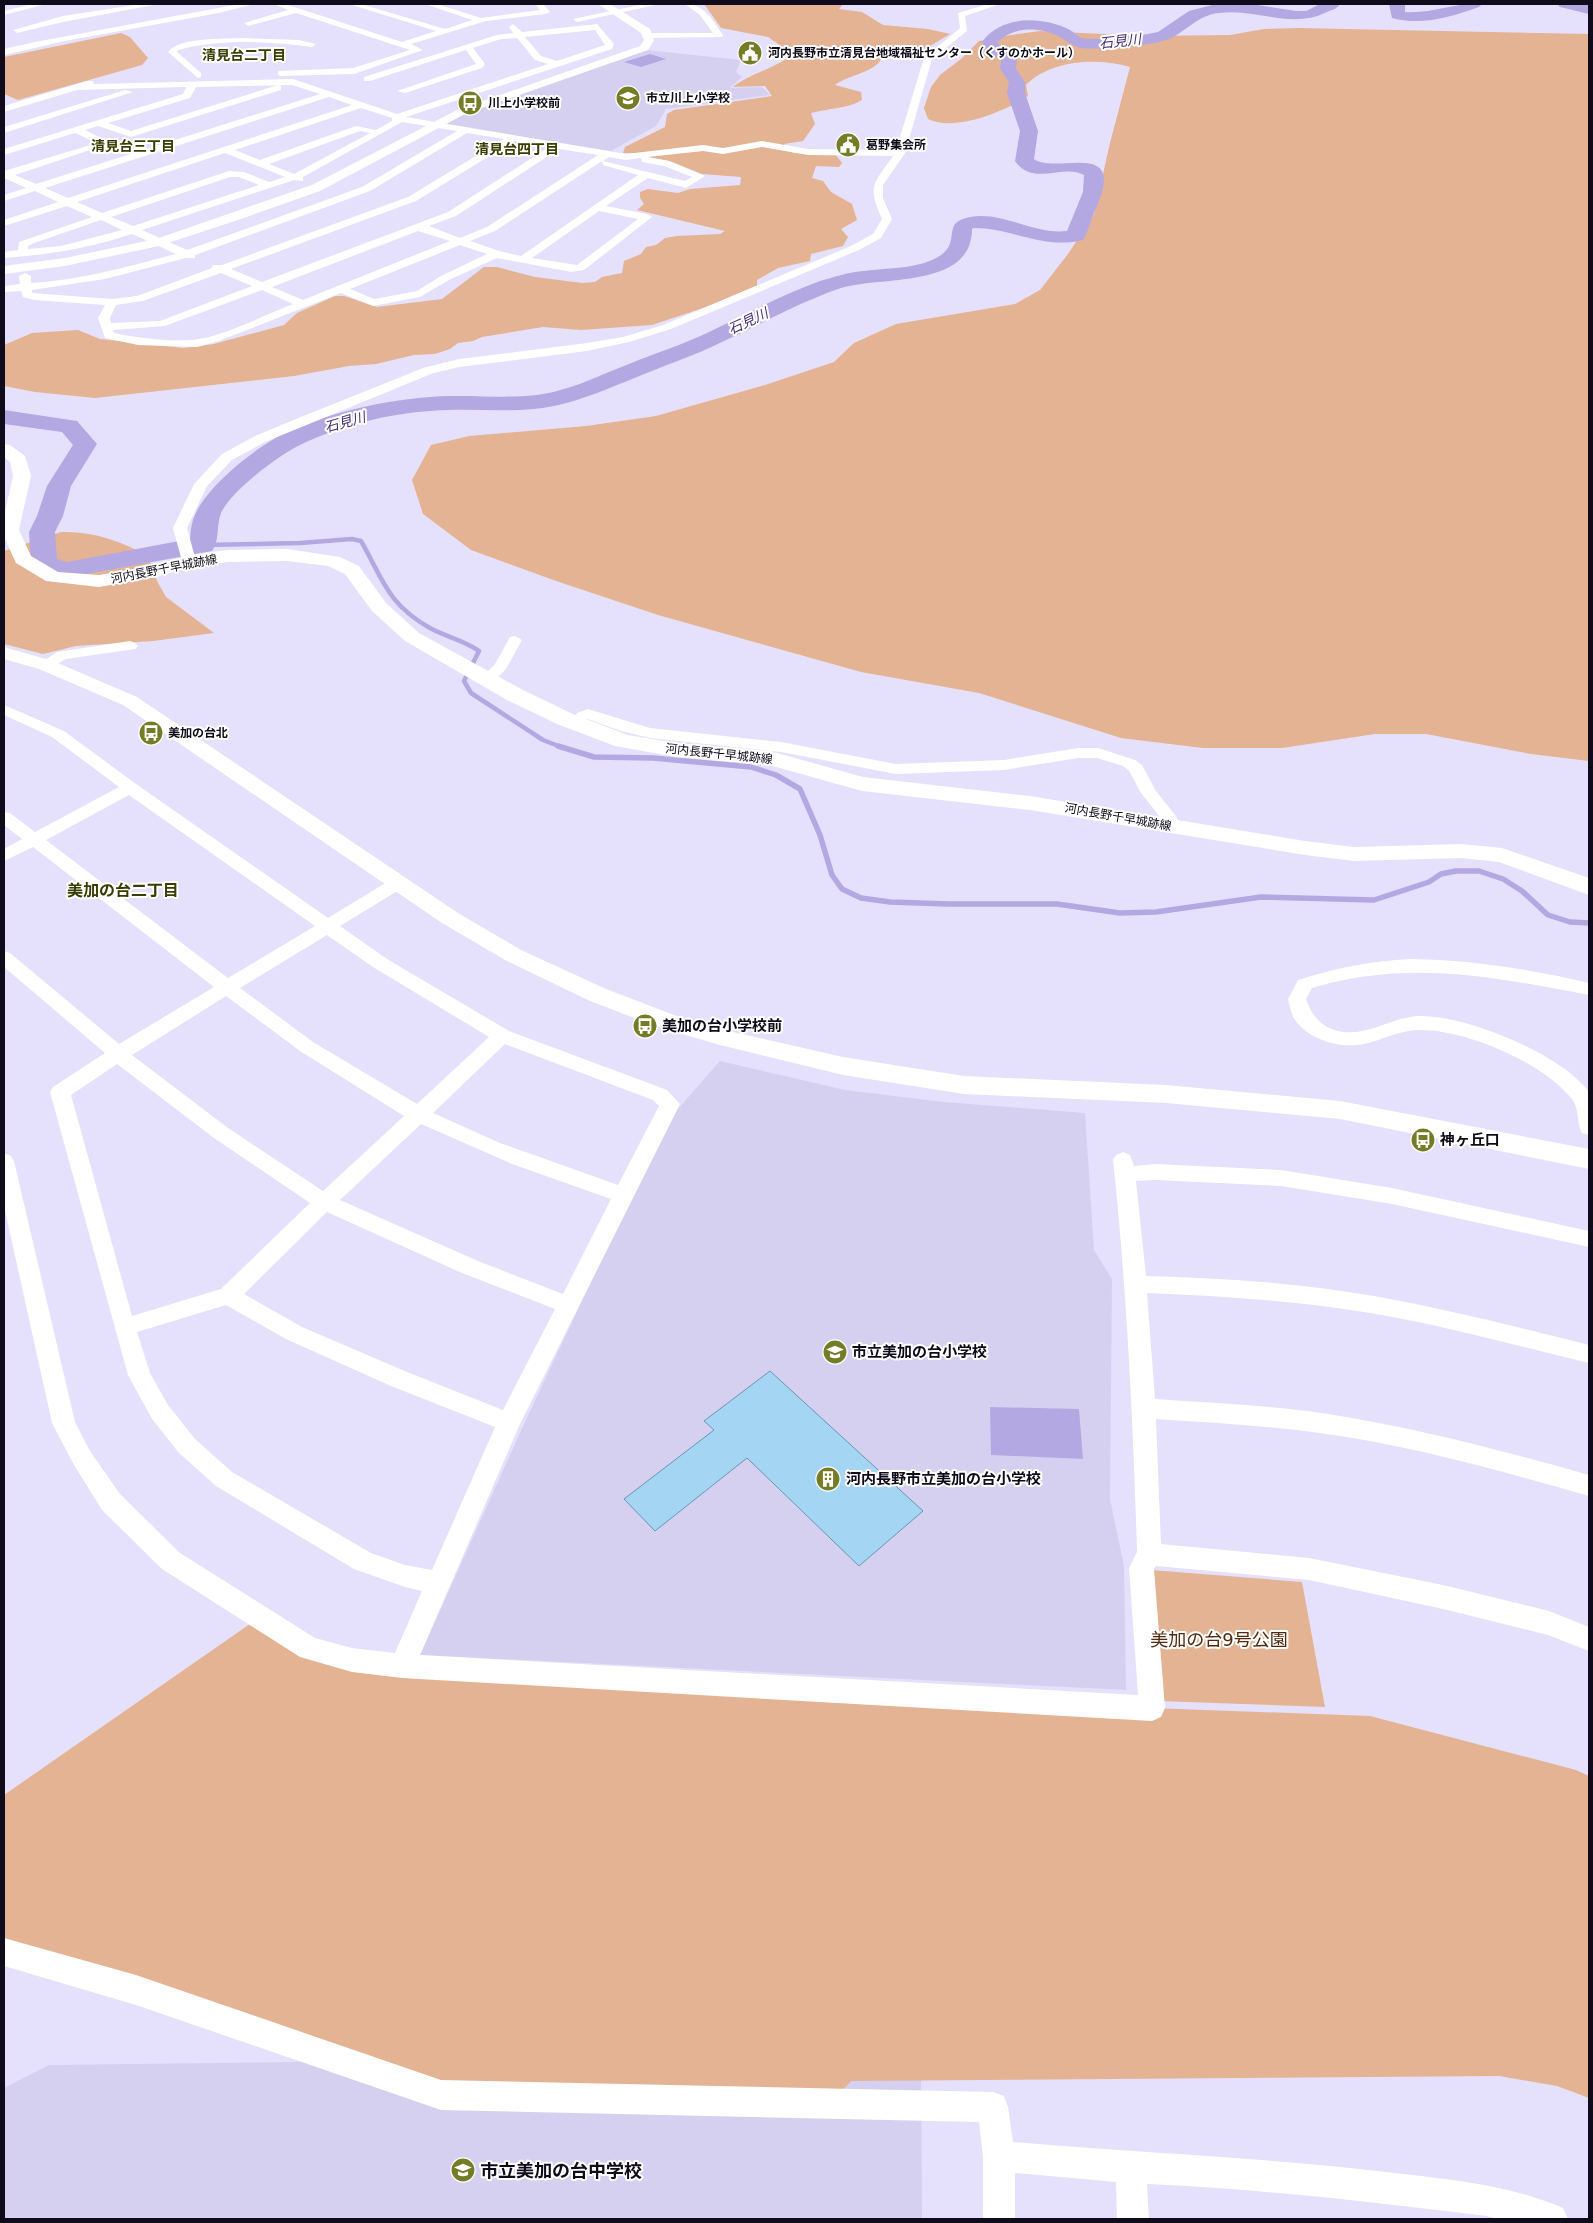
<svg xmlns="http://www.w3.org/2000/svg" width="1593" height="2223" font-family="'DejaVu Sans','Noto Sans JP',sans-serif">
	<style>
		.built { fill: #d6d0f0 }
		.green { fill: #e4b393 }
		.water { fill: #b4a8e2 }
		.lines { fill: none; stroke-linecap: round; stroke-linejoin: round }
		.stream-far1 { stroke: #b4a8e2; stroke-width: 4.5 }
		.stream { stroke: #b4a8e2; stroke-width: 5.5 }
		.river { fill: #b4a8e2; fill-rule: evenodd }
		.building { fill: #a4d5f2; stroke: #6796b1 }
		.minor { fill: #fff; fill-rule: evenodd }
		.tertiary { fill: #fff; fill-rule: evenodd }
		.secondary { fill: #fff; fill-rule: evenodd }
		.labels { text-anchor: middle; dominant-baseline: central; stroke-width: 4; stroke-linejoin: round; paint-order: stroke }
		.far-poi-label { font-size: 12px; font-weight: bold; fill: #0f0b1a; stroke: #fff; text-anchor: start }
		.far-street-label { font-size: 12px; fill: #0f0b1a; stroke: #fff }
		.far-water-label { font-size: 14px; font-style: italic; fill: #453076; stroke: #fff }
		.far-neighbourhood-label { font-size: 14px; font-weight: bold; fill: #393d00; stroke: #fff }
		.poi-label { font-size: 15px; font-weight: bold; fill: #0f0b1a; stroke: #fff; text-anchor: start }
		.neighbourhood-label { font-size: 16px; font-weight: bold; fill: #393d00; stroke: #fff }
		.near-park-label { font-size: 18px; fill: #4f2a0e; stroke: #fff }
		.near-poi-label { font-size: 18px; font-weight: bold; fill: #0f0b1a; stroke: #fff; text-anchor: start }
	</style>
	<rect width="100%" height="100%" fill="#e5e0fc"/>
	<g class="built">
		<polygon points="646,50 741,60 736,72 742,77 730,88 762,87 770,95 666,109 656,126 611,151 443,124 463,114"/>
		<polygon points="720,1061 845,1090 944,1102 1085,1113 1094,1250 1112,1279 1110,1499 1124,1566 1126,1690 420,1655 524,1424 629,1201 677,1110"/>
		<polygon points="681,2057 921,2063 922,2219 4,2219 4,2088 49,2065"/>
	</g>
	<g class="green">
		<path d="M 704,4 L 843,4 L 839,9 L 862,12 L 883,25 L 928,29 L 950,34 L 927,48 L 884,54 C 878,73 849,74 835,85 L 861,92 L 862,100 C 847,109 829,108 811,113 L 815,124 L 803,141 L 784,144 L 793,153 L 835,154 L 842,163 L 839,167 L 816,166 L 812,178 L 823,181 L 831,192 L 852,204 L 857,220 L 841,229 L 848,237 L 843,246 L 811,254 L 810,261 L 778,268 L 757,280 L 757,287 L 739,296 L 652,325 L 581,330 L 543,327 L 482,337 L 473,341 L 458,343 L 450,349 L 435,354 L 414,355 L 376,364 L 349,366 L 294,376 L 95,398 L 35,392 L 4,386 L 4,345 L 32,333 L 78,330 L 100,339 L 183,348 L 214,344 L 284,325 L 297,313 L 335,296 L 344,296 L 377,307 L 442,299 L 484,267 L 497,267 L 535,277 L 582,283 L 595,282 L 602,277 L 622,273 L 624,261 L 641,254 L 646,247 L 656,245 L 665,238 L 677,236 L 720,234 L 725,231 L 637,210 L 644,204 L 640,198 L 640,192 L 648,189 L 678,193 L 690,189 L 740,185 L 741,177 L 702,174 L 670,161 L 651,158 L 638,153 L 623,153 L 625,147 L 665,127 L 667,114 L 674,110 L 772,96 L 765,86 L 733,87 C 752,72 779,68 796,51 L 781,46 L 768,37 L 721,28 Z"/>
		<path d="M 1299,28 L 1589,34 L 1589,761 L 1531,754 L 1426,734 L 1375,734 L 1282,748 L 1203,748 L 1121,738 L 979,693 L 861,672 L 658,615 L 556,581 L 471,550 L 423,514 L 412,480 L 431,445 L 469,436 L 586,426 L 656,416 L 765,385 L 834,362 L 854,343 L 896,324 L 1015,304 L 1040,290 L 1068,254 L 1094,214 L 1110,143 L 1130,67 C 1098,57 1050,60 1026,85 L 1028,96 C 1004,112 956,132 928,119 L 924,108 L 931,87 L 940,75 L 961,59 L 979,41 L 997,37 L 1040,31 L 1144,36 L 1230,35 L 1264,29 Z"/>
		<polygon points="121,33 130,37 148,58 142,65 18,100 4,94 4,57"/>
		<path d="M 61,532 C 93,531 121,541 148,556 L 157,581 L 166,597 L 214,633 L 153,641 L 76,646 L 43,654 L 4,644 L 4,551 Z"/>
		<polygon points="1151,1570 1302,1582 1325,1707 1159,1701"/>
		<polygon points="260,1617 309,1648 1152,1708 1370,1716 1576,1770 1589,1776 1589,2098 1557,2086 1499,2076 851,2081 839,2094 441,2095 136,1990 4,1952 4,1795"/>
	</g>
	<g class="water">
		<polygon points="650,54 666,59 641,67 624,62"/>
		<polygon points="990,1407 1079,1409 1083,1459 991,1455"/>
	</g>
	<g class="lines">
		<path class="stream-far1" d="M 203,545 L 300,543 L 352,539 L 361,541 C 383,579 387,604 430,628 C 446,637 464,640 479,651 L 464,681 L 471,693 L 543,740 L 561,747"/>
		<polyline class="stream" points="558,746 594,757 653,758 751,767 776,775 800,789 820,835 832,875 842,889 861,898 890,902 948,904 1057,904 1120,913 1156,912 1261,897 1374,900 1429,882 1441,874 1456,871 1479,871 1503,879 1522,891 1548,915 1570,922 1589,923"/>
		<g class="river">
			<path d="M 1216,4 L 1251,4 L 1296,11 L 1306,11 L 1320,4 L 1340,4 C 1337,9 1332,10 1327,12 C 1290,30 1258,8 1219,13 C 1198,15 1187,31 1169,39 C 1152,46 1101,50 1082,48 C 1072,47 1067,40 1058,36 C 1040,27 1013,26 998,42 L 1000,46 L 1017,58 L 1016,69 L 1025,82 L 1025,93 L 1038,131 L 1034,159 C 1055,175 1128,137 1096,208 C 1091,218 1089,231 1083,240 C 1045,250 1012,228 974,228 L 972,229 C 972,290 879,275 838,289 C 798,303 761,324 722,342 C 694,356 665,365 637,377 C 609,388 583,400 554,406 C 519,413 484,409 449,410 C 399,411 345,423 300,445 C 279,455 231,491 221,513 C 216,525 220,540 212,551 L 65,578 L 35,569 L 31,563 L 29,532 L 37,516 L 47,486 L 73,445 L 62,432 L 4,424 L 4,410 L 77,421 L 97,444 L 71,486 L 63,516 L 55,532 L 57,559 L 67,562 L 190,539 C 191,531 191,523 195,515 C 207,486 254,449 281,435 C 329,411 397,397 450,396 C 488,395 527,401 564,389 C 586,383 607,372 629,364 C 655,353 682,345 707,333 C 745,315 781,295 820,281 C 834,277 849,272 864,271 C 886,268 912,269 932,260 C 967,245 937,223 970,217 C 1003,211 1034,235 1067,231 L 1083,192 L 1084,175 C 1064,163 1033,187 1015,161 L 1020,131 L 1007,93 L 1009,82 L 1000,69 L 1001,60 L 987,52 L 982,42 C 1001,15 1042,16 1070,30 C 1074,32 1078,37 1082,38 C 1095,41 1133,35 1148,34 L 1158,32 L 1189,11 Z"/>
			<path d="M 1389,4 L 1405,4 L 1405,12 C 1432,14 1456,2 1482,4 L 1479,7 C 1451,17 1422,26 1392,18 Z"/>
			<polygon points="1557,4 1589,4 1589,14 1560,7"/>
		</g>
	</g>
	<polygon class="building" points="770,1371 923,1511 859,1566 747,1458 655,1531 624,1499 714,1430 704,1421"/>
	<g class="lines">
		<g class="minor">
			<polygon points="33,4 46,4 4,15 4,11"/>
			<polygon points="141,4 159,4 63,22 17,33 13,30 63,16"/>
			<polygon points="240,4 254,4 219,13 65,41 4,55 4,49 35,42"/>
			<polygon points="274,4 285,4 402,42 436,31 349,4 361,4 445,29 472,20 425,4 437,4 481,18 540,10 535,4 543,4 550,12 546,14 486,21 411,44 423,50 354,74 281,76 278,75 278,71 353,68 410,50 296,13 248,26 244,23 288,10"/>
			<polygon points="644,4 660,4 577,22 573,19"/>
			<path d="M 685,4 C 704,3 713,21 723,35 L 722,37 L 646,38 L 646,34 L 649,33 L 713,33 L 700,15 Z"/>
			<path d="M 988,4 L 1000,4 L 965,16 L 967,31 L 932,59 L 905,153 L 883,185 L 883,198 L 892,219 L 881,238 L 859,250 L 671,329 L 629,342 L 587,351 L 459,367 L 431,374 L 265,442 L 232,460 L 207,486 L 187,528 L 196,561 L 194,564 L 184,564 L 182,561 L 173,528 L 194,484 L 222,454 L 255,436 L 296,419 L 423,368 L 459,359 L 587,343 L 623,337 L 663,325 L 851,246 L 873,234 L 882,219 C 867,185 873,185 893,156 L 808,155 L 762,147 L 723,154 L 703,151 L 648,157 L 669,161 L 705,176 L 686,188 L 648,178 L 606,206 L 647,214 L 652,217 L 584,270 L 571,272 L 497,258 L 449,280 L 420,297 L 373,306 L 341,293 L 219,341 L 197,347 L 138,345 L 105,338 L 98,318 L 105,305 L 34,300 L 23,297 L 21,291 L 4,292 L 4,286 L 20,284 L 19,276 L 25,273 L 31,276 L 31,283 C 81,280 129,266 176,254 L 132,234 C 90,248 48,255 4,258 L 4,252 L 18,250 L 19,242 L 92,217 L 67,206 L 4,226 L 4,220 L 58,202 L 35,191 L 4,201 L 4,195 L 26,188 L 4,178 L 4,171 L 97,143 L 75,133 L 4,155 L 4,149 L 183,94 L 186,87 L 77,90 L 4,112 L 4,106 L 87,81 L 93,81 L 94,84 L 293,79 L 397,114 L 548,64 L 535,60 L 517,38 L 501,39 L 473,48 L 485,64 L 482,68 L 405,93 L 397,91 L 476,64 L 466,50 L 370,81 L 364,81 L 364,77 L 497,35 L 513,33 L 509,27 L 513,24 L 522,32 L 597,24 L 614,44 L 612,49 L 406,117 L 626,154 L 703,145 L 723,148 L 762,141 L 808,149 L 896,150 L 924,58 L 960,28 L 958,13 ZM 595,30 L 605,45 L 557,61 L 541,56 L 525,37 ZM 278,85 L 131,131 L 108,123 L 190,98 L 196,87 L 292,85 L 320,94 L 36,184 L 15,175 L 111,143 L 85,130 L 98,126 L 131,137 L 281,90 L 281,86 ZM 329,97 L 352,105 L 68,198 L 45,188 ZM 361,108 L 392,118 L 392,121 L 376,130 L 356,126 L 260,160 L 235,150 ZM 402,122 L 457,131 L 362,187 L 187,250 L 142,230 L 294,180 L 303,181 L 303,177 ZM 360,131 L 370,133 L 294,174 L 269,164 ZM 467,133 L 504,139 L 408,197 L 222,265 L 213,265 L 212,268 L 137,296 L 112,299 L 32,293 L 32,290 L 105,279 L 186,258 L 195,258 L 195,255 L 370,191 ZM 514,141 L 549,147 L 448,212 L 262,282 L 231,269 L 416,201 ZM 559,149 L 598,155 L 487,227 L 460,238 L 429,226 L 456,216 ZM 225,153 L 285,177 L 269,182 L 244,172 L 229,171 L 102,213 L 77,202 ZM 609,157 L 626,160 L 641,158 L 642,162 L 664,166 L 692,177 L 685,181 L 603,161 ZM 602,161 L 603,165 L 638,175 L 521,256 L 499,251 L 470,241 L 495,231 ZM 230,177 L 239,177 L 259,185 L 133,226 L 111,217 ZM 599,211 L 638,219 L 577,265 L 532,258 ZM 101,220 L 122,230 L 61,246 L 28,249 L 28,246 L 34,243 ZM 418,231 L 450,241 L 303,300 L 272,287 ZM 460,245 L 487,254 L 441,276 L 417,291 L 374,299 L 350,289 ZM 221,273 L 252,286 L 160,321 L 111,323 L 110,318 L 116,305 L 143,301 ZM 262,290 L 293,304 C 264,315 229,334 199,339 C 174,343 139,338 114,333 L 113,330 L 165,326 Z"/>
			<path d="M 243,38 L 299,40 L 316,44 L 312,47 C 269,41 220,39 178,50 L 177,52 L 201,73 L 201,77 L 198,78 L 168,52 C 178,37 225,39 243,38 Z"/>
			<polygon points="125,90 133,92 4,133 4,127"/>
			<polygon points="515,636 522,640 506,669 492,683 482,683 479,680 495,664 510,637"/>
			<polygon points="130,641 135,643 138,646 135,649 66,659 46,670 38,665 57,652"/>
			<path d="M 4,705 L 64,731 L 136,784 L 328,918 L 392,879 L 404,879 L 407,883 L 404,887 L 340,926 L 387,959 L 509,1031 L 667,1090 L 680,1104 L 520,1424 L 420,1655 L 1138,1695 L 1129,1568 L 1137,1552 C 1133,1421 1127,1291 1113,1160 L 1116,1155 L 1123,1152 L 1130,1155 L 1134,1166 L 1155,1164 L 1281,1170 L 1392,1188 L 1589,1231 L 1589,1247 L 1392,1204 L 1281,1186 L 1155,1180 L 1136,1181 L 1146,1276 C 1222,1278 1299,1283 1374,1296 C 1446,1309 1518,1327 1589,1345 L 1589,1363 C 1516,1346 1444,1325 1370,1313 C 1297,1301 1222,1296 1147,1293 L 1155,1399 C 1211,1403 1267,1405 1322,1413 C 1412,1427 1501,1450 1589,1475 L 1589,1496 C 1500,1471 1411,1445 1319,1433 C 1265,1425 1210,1423 1156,1419 L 1161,1544 L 1309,1558 L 1443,1585 L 1549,1611 L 1589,1627 L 1589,1651 L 1548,1635 L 1443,1609 L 1309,1580 L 1156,1566 L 1154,1569 L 1165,1708 L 1161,1717 L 1152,1721 L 402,1678 L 352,1672 L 300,1657 L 162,1569 L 102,1510 L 74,1465 L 52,1423 L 4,1206 L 4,1153 L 11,1156 L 14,1161 L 75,1422 L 90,1451 L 120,1494 L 180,1553 L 315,1638 L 352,1648 L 395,1653 L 422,1591 L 405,1587 L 354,1569 L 216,1486 L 179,1453 L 152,1419 L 128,1375 L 50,1092 L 53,1087 L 105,1053 L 4,967 L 4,951 L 10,953 L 119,1044 L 214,987 L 33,847 L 4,861 L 4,849 L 22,839 L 4,825 L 4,812 L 10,813 L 35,832 L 119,787 L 52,737 L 4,715 ZM 129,795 L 315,926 L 228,978 L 46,840 ZM 327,935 L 373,967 L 489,1037 L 417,1104 L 313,1042 L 240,988 ZM 226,996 L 300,1051 L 404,1116 L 323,1191 L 228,1128 L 132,1055 ZM 505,1044 L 653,1100 L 659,1106 L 618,1185 L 500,1143 L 433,1113 ZM 117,1064 L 214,1138 L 310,1203 L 221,1289 L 132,1316 L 71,1095 ZM 421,1124 L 512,1164 L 611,1199 L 563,1294 L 478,1261 L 340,1200 ZM 327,1212 L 462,1273 L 555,1309 L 503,1410 L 407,1372 L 302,1327 L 244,1294 ZM 226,1305 L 286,1339 L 391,1386 L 495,1427 L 432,1570 L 405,1565 L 371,1553 L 232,1472 L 195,1439 L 168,1405 L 150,1373 L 137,1332 Z"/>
			<polygon points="588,709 650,728 781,742 896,764 1004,760 1078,748 1098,748 1135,760 1142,765 1156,791 1176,816 1180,827 1178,831 1166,831 1160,817 1141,793 1129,771 1123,766 1097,758 1078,758 1004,770 896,774 781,752 650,738 621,731 588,719 577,719 575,716 577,713"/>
			<path d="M 1410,959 C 1471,960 1530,969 1589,983 L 1589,995 C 1493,977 1409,959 1312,988 L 1306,999 C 1312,1017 1323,1029 1343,1032 C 1369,1035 1392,1018 1417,1016 C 1462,1014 1549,1050 1580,1082 C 1583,1085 1588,1089 1589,1094 C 1592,1106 1589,1123 1589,1135 L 1582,1133 C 1576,1122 1580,1108 1571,1098 C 1542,1062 1464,1029 1419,1030 C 1400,1030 1382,1040 1364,1044 C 1341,1049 1309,1040 1295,1020 C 1291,1014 1290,1007 1288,999 L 1298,980 C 1336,968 1371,961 1410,959 Z"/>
			<path d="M 4,1938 L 136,1975 L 441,2080 L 993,2092 L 1004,2096 L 1008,2107 L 1013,2142 C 1137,2153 1262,2157 1386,2172 C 1446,2179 1507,2184 1563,2208 L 1568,2219 L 1499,2219 L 1487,2216 C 1374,2202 1261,2189 1147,2184 L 1149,2219 L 1117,2219 L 1116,2182 L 1015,2173 L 1015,2219 L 983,2219 L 983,2156 L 979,2122 L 441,2110 L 136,2005 L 4,1966 Z"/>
		</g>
		<g class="tertiary">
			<polygon points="598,4 610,4 650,29 654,40 648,50 465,114 320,191 238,220 159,246 65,266 4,274 4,266 65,258 156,239 228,214 312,185 457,110 640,46 644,40 641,33"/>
			<polygon points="4,647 53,661 137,697 458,913 521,950 606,989 674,1015 720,1029 843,1057 964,1076 1166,1085 1340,1101 1589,1149 1589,1169 1340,1119 1166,1103 964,1094 843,1075 720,1045 658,1027 590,1001 505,960 442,923 123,705 39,669 4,659"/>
		</g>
		<polygon class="secondary" points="4,444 10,445 25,456 31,476 19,530 31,556 58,572 99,575 153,566 189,555 228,550 287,549 340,557 359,566 386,603 419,633 523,690 573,714 628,735 676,743 770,751 863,777 1030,796 1305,841 1354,847 1461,844 1502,848 1589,878 1589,895 1499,862 1461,858 1354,861 1305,855 1030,810 862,791 769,765 676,757 615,746 557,724 507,700 405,641 372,611 345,574 328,566 287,561 228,562 191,567 156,577 99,587 46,581 16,563 4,537 4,516 13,476 10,462 4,457"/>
	</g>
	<defs>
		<symbol id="civic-disc" viewBox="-11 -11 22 22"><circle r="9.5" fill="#757c26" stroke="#fff"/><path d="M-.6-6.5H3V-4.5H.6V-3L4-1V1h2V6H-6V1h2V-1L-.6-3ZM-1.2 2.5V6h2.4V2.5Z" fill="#fff"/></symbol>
		<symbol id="school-disc" viewBox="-11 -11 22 22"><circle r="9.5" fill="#757c26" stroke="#fff"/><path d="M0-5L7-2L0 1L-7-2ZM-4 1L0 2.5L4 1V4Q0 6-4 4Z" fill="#fff"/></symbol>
		<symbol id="bus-disc" viewBox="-11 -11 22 22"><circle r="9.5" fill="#757c26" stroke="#fff"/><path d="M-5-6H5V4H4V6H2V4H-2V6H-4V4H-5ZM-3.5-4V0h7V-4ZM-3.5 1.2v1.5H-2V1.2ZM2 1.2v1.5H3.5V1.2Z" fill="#fff"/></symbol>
		<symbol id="building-disc" viewBox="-11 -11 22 22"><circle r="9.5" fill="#757c26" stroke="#fff"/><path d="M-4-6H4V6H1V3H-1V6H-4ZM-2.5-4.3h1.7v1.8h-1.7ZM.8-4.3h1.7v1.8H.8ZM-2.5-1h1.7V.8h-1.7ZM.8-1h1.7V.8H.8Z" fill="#fff"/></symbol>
	</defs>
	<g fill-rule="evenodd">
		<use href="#civic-disc" x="736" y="39" width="28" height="28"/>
		<use href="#school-disc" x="614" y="84" width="28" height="28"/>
		<use href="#bus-disc" x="456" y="89" width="28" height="28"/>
		<use href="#civic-disc" x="834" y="131" width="28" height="28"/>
		<use href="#bus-disc" x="137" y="719" width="28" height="28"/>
		<use href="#bus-disc" x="631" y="1012" width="28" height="28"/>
		<use href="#bus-disc" x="1409" y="1126" width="28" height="28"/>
		<use href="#school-disc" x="821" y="1338" width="28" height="28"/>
		<use href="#building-disc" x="814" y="1465" width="28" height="28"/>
		<use href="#school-disc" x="449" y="2156" width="28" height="28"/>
	</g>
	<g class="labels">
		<g class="far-poi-label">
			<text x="768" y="53">河内長野市立清見台地域福祉センター（くすのかホール）</text>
			<text x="646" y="98">市立川上小学校</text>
			<text x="488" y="103">川上小学校前</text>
			<text x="866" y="145">葛野集会所</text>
			<text x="168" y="733">美加の台北</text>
		</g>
		<g class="far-street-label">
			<text transform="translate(164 569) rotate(-11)">河内長野千早城跡線</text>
			<text transform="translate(719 754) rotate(6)">河内長野千早城跡線</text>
			<text transform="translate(1118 817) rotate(10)">河内長野千早城跡線</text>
		</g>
		<g class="far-water-label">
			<text transform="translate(1120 41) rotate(-6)">石見川</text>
			<text transform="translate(748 321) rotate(-25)">石見川</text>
			<text transform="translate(345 422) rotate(-16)">石見川</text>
		</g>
		<g class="far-neighbourhood-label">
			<text x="244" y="55">清見台二丁目</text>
			<text x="133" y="146">清見台三丁目</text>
			<text x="517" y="149">清見台四丁目</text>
		</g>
		<g class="poi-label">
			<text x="662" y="1026">美加の台小学校前</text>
			<text x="1440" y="1140">神ヶ丘口</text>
			<text x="852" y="1352">市立美加の台小学校</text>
			<text x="846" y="1479">河内長野市立美加の台小学校</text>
		</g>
		<g class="neighbourhood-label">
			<text x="123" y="890">美加の台二丁目</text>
		</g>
		<g class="near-park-label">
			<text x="1219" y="1639">美加の台9号公園</text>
		</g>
		<g class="near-poi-label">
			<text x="480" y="2170">市立美加の台中学校</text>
		</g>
	</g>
	<rect width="1593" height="2223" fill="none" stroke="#0f0b1a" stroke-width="10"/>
</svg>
